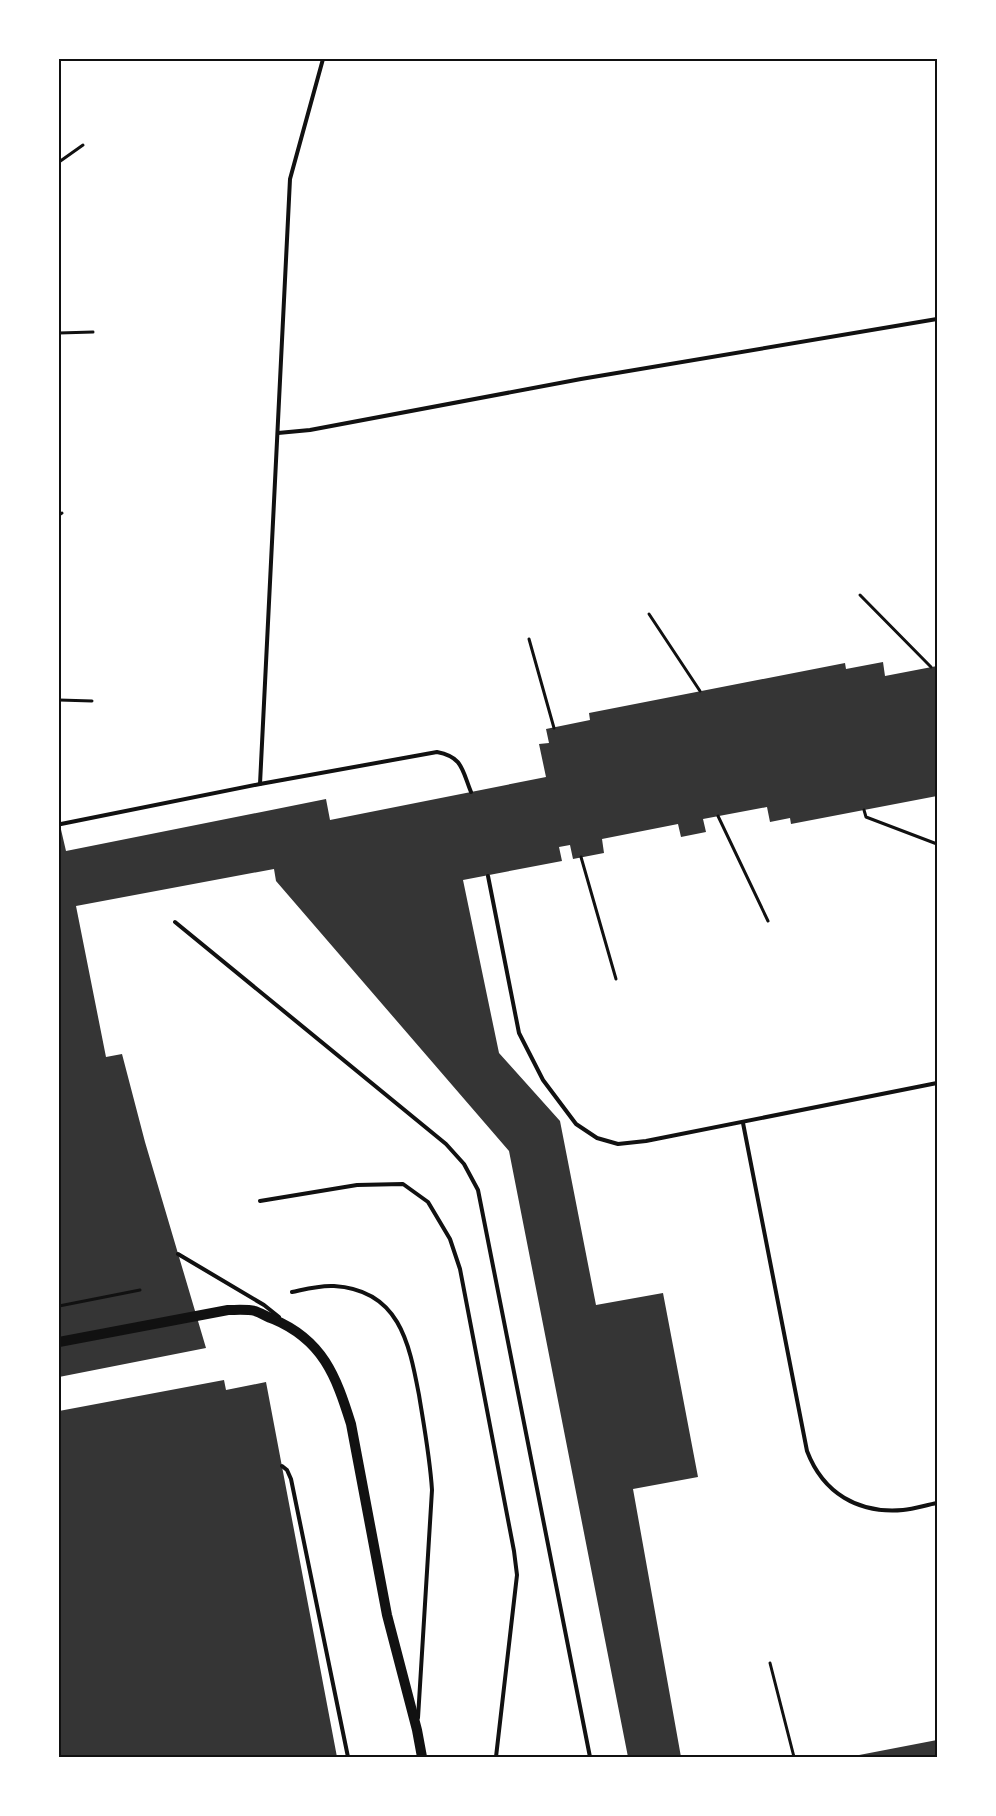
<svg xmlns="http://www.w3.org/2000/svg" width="996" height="1816" font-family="'IBM Plex Serif',serif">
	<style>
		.building { fill: #353535 }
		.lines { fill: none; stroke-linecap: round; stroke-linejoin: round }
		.path { stroke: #111; stroke-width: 3 }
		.service { stroke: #111; stroke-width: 4 }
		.secondary { stroke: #111; stroke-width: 10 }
		.neatline { fill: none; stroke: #111; stroke-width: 2 }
	</style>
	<rect width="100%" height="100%" fill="#fff"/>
	<g class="building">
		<polygon points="883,662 885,676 937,666 937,796 791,824 790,818 770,822 767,807 703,819 706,832 681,837 678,824 602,839 604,853 573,859 570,845 559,847 562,861 463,880 499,1053 560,1121 596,1305 663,1293 698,1477 633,1489 681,1757 628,1757 509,1151 276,881 274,869 76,906 106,1057 122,1054 145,1142 206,1348 59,1377 59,821 66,851 326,799 330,820 546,777 539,744 549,743 546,729 590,720 589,713 845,663 846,669"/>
		<polygon points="224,1380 226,1390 266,1382 337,1757 59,1757 59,1411"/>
		<polygon points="937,1740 937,1757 854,1757 854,1756"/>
	</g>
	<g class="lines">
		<g class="path">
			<polyline points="59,162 83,145"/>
			<polyline points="59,333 93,332"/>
			<polyline points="59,515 62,513"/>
			<polyline points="860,595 931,667"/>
			<polyline points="649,614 700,691"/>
			<polyline points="529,639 554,728"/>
			<polyline points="59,700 92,701"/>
			<polyline points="864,810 866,817 937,844"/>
			<polyline points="718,816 768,921"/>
			<polyline points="581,857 616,979"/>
			<polyline points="59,1306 140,1290"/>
			<polyline points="770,1663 794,1757"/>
		</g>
		<g class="service">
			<polyline points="278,433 310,430 581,379 937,319"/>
			<polyline points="260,784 290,179 323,59"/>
			<path d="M 61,824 L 260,784 L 437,752 C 463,757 462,770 471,792"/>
			<polyline points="488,876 519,1033 543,1080 576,1124 597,1138 618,1144 646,1141 937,1083"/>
			<polyline points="175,922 446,1144 464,1164 478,1190 590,1757"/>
			<path d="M 743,1123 L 807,1451 C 823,1493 858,1514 903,1510 C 914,1509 926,1505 937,1503"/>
			<polyline points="260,1201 357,1185 403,1184 428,1202 450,1239 460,1269 514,1551 517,1575 496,1757"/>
			<polyline points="178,1254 264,1305 279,1317"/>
			<path d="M 292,1292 C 306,1289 320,1285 334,1286 C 399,1290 409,1342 419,1395 C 424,1426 430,1458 432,1490 L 418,1718"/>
			<polyline points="282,1466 287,1470 291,1479 348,1757"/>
		</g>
		<path class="secondary" d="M 59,1342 L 228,1310 C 236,1310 247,1309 255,1311 C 261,1313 267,1317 273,1319 C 323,1340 336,1376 351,1424 L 387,1615 L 417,1730 L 422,1757"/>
	</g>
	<rect width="996" height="1816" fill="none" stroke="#ffffff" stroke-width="120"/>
	<rect x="60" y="60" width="876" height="1696" class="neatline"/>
</svg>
